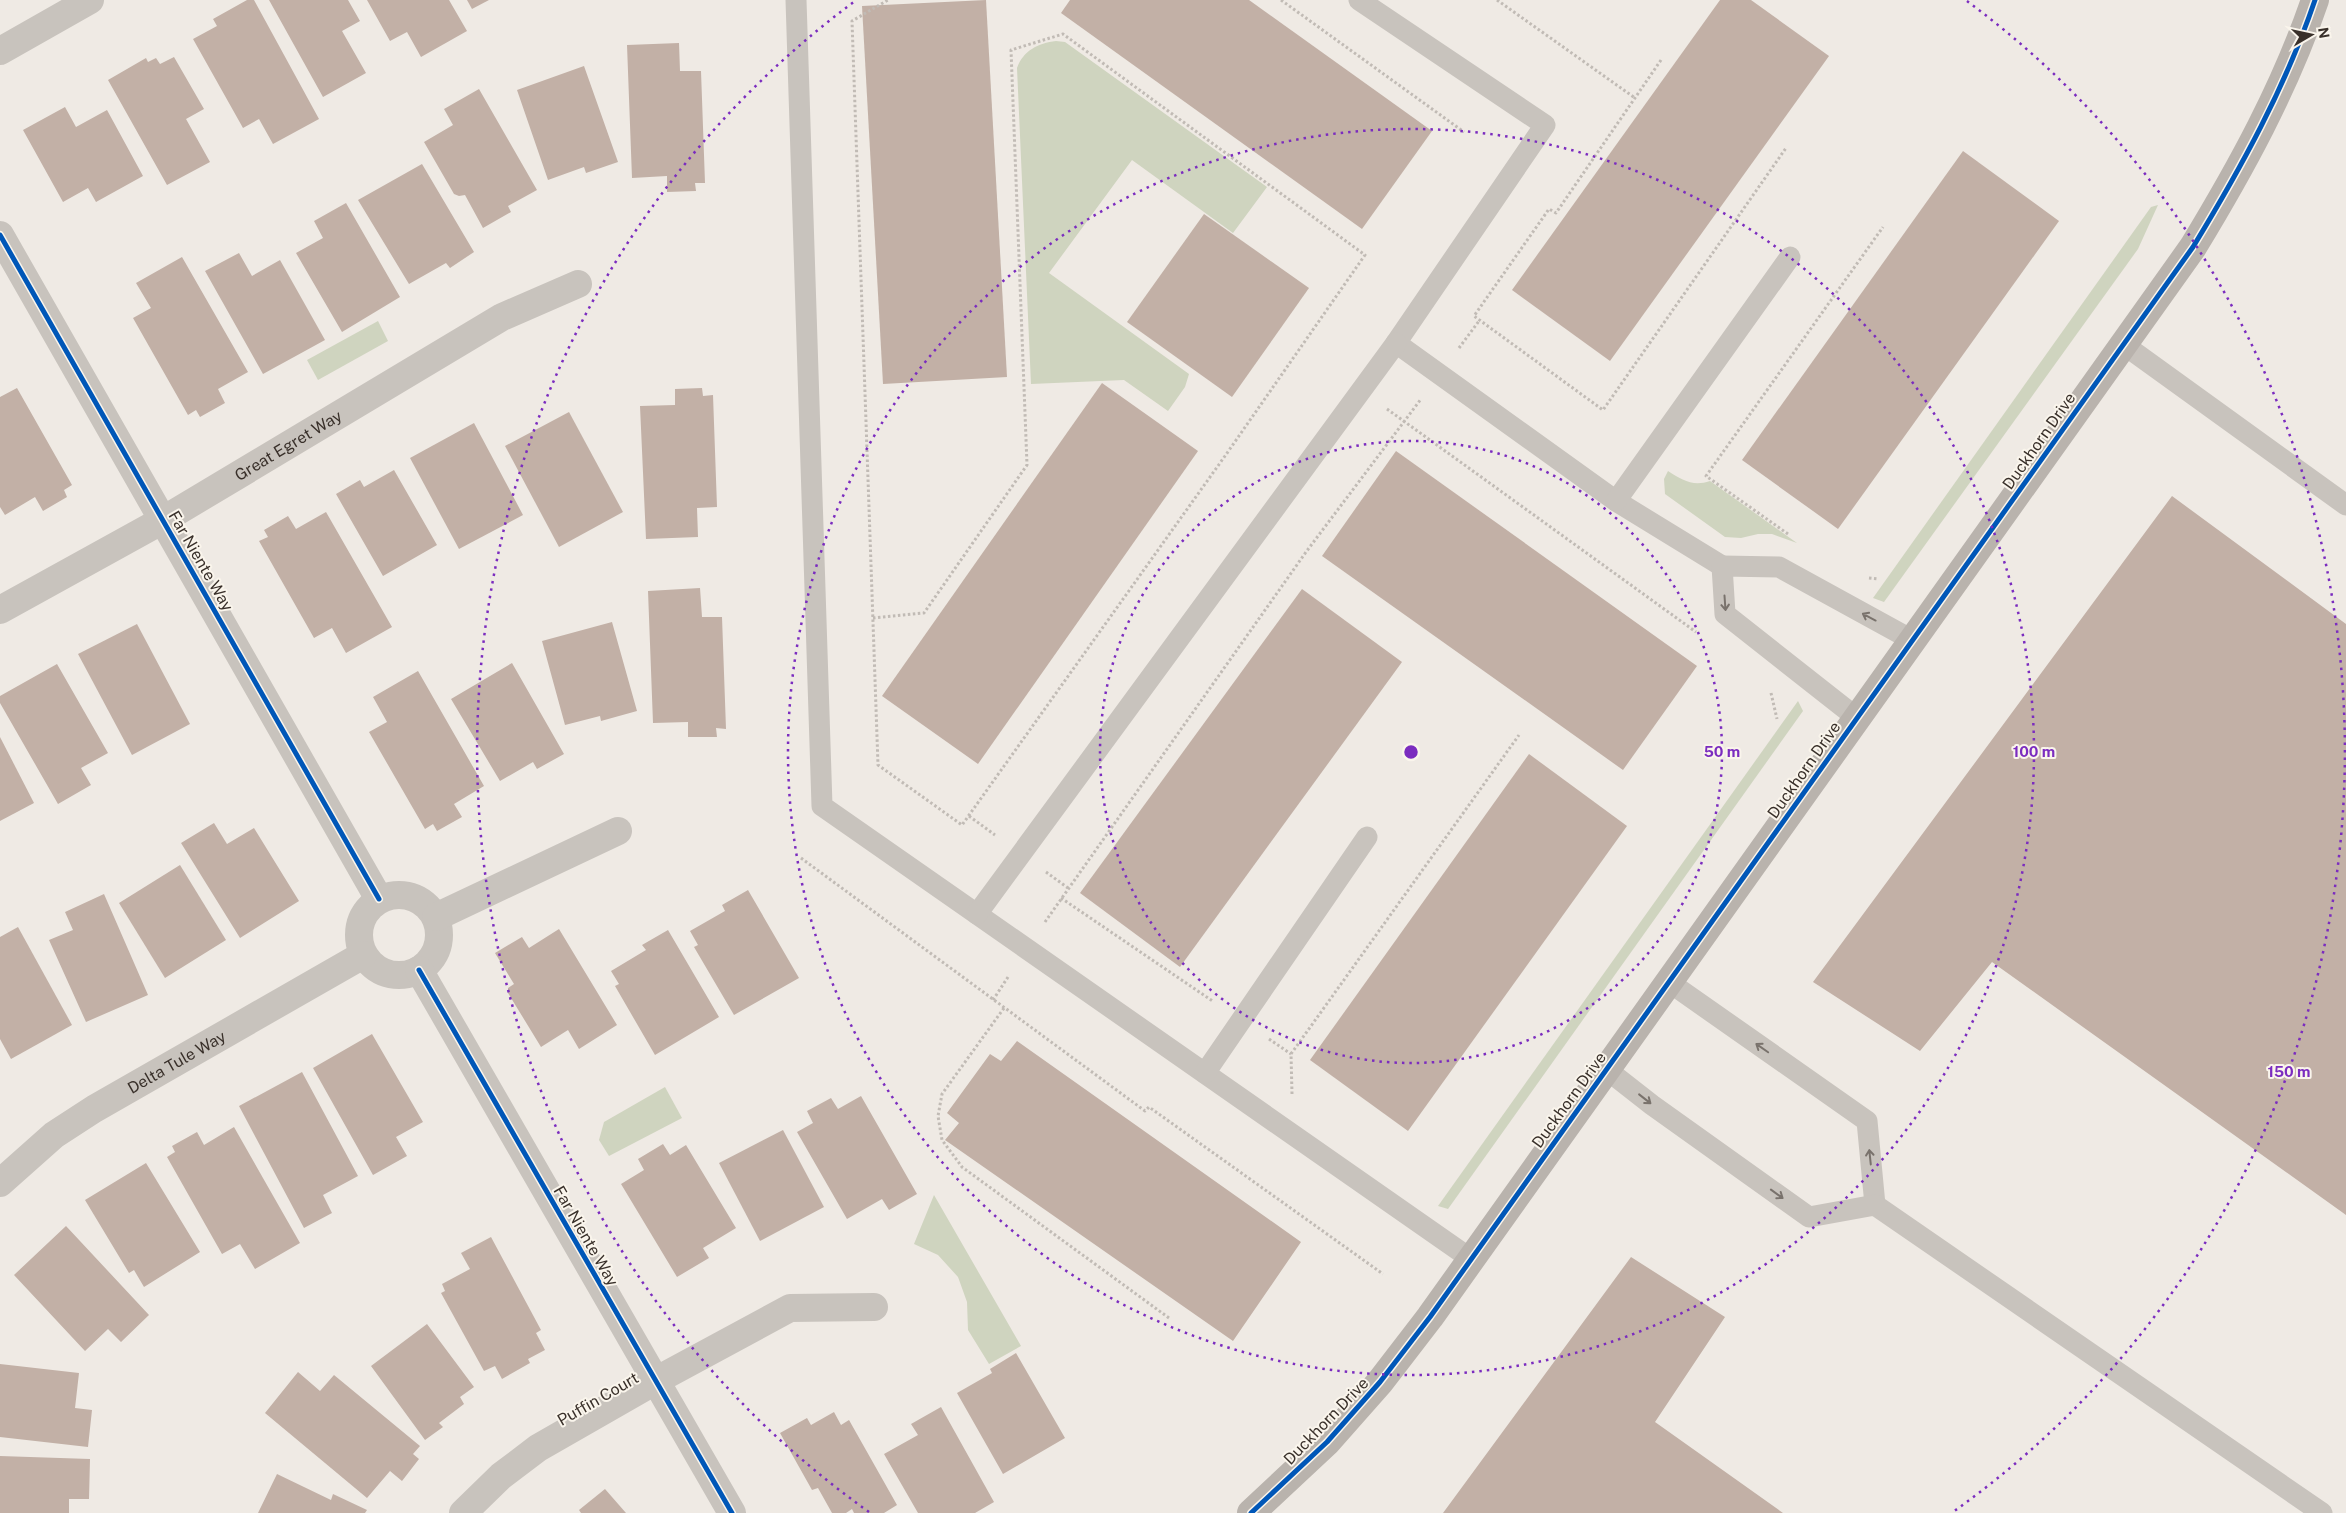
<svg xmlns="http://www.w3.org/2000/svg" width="2346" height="1513" font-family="'Public Sans',sans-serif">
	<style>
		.green { fill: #cfd4bf }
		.building { fill: #c2b0a6 }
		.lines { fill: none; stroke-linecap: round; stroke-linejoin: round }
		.path { stroke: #c1bbb5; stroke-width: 3; stroke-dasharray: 2.5 2.5; stroke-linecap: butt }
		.lane { stroke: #c8c3bd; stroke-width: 21 }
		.street { stroke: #c8c3bd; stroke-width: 28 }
		.secondary { stroke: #b9b3ad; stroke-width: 28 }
		.cycleway-casing { stroke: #faf5ec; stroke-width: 8 }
		.cycleway { stroke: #0057b8; stroke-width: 5 }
		.oneway { stroke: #79726c }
		.ring { fill: none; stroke: #7b2cbf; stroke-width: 2.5; stroke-dasharray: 2.5 5 }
		.labels { text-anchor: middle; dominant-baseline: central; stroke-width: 4; stroke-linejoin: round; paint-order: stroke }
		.street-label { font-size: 16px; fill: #39302a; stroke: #faf5ec }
		.centre { fill: #7b2cbf; stroke: #faf5ec; stroke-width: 2.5 }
		.ring-label { font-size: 15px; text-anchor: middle; font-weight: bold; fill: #7b2cbf; stroke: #faf5ec; stroke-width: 4; stroke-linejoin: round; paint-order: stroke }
	</style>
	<rect width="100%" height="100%" fill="#efeae4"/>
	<g class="green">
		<path d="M 1056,41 L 1065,42 L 1267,187 L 1233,233 L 1132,160 L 1049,273 L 1189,374 L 1185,387 L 1168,411 L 1124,380 L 1031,384 L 1017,68 C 1023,51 1038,43 1056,41 Z"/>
		<polygon points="2158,205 2138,249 1884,602 1873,598 2151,207"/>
		<polygon points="378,321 388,341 318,380 307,360"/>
		<path d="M 1668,471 C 1682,480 1693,487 1710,481 L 1797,543 L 1772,534 L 1758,534 L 1741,538 L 1725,537 L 1665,494 L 1664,479 Z"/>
		<polygon points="1798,701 1803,711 1448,1209 1438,1206"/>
		<polygon points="665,1087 682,1118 609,1156 599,1140 604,1122"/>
		<polygon points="934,1195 1021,1346 989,1364 968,1330 967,1302 958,1277 938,1255 914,1244"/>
	</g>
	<g class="building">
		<polygon points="247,0 254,0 319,119 273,144 259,119 243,128 193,39 217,26 213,19"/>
		<polygon points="269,0 348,0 360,21 342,31 366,73 323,97"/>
		<polygon points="367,0 449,0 467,31 421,57 407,32 390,41"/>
		<polygon points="467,0 489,0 472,9"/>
		<polygon points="986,0 1007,377 883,384 862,6"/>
		<polygon points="1070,0 1249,0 1432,131 1362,229 1061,13"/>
		<polygon points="1720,0 1751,0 1829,56 1610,361 1512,290"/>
		<polygon points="679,43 680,71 701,71 705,183 695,183 696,191 667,192 667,176 632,178 627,45"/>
		<polygon points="174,57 204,109 186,119 210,162 167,185 108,80 146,58 148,62 156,58 160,64"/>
		<polygon points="584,66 618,162 586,173 584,167 548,180 517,90"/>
		<polygon points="479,89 537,190 508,206 511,212 483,228 465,195 459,196 454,194 424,142 453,125 444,109"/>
		<polygon points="65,107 76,127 107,110 143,176 96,202 88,188 63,202 23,130"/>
		<polygon points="1963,151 2059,221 1838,529 1742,460"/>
		<polygon points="422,164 474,252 450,268 446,263 409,284 358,200"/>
		<polygon points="346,203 400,297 342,332 296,253 323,238 314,221"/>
		<polygon points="1204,214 1309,288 1232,397 1127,322"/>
		<polygon points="239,253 252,276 280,260 325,340 263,374 205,271"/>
		<polygon points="182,257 248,372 218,389 225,403 200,417 196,410 188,415 133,318 151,308 136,283"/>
		<polygon points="1102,383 1198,451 978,764 882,696"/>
		<polygon points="17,388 72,485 64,490 67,497 43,511 35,497 5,515 0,507 0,397"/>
		<polygon points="702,388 703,396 713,395 717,507 697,508 698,537 646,539 640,406 675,405 675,389"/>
		<polygon points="569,412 623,512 559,547 505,446"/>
		<polygon points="474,423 523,515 459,549 410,458"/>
		<polygon points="1396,451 1697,666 1623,770 1322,556"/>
		<polygon points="394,470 437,545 383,576 336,494 360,480 364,487"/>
		<polygon points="2172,496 2346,624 2346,1215 1992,962 1920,1051 1813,982"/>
		<polygon points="326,512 392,627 346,653 332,628 314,638 259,541 268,537 264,530 288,516 296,529"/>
		<polygon points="700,588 702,617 722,617 726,729 716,728 717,737 688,737 688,722 653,723 648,591"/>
		<polygon points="1302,589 1402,662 1180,967 1080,893"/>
		<polygon points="612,622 637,711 601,721 600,716 565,725 542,641"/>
		<polygon points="137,624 190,724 132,755 78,654"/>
		<polygon points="512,663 564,754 537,769 533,762 500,781 451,699"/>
		<polygon points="57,664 108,753 81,768 91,785 58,804 0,703 0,696"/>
		<polygon points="418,671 484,786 454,804 462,817 437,831 433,824 425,829 369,732 387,722 373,697"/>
		<polygon points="0,737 34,803 0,821"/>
		<polygon points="1529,754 1627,826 1408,1131 1310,1060"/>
		<polygon points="214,823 227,844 254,828 299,901 240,938 181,843"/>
		<polygon points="180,865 226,940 165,978 119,903"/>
		<polygon points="748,890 799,978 734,1015 694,947 698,945 690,931 725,911 722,905"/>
		<polygon points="104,894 148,995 86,1022 49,940 73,930 65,912"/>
		<polygon points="18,927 72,1025 11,1059 0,1039 0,937"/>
		<polygon points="559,929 617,1025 579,1049 568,1030 541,1047 508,993 508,988 514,984 495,953 522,937 529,948"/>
		<polygon points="668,930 719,1017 655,1055 615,986 619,984 611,971 646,950 642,945"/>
		<polygon points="372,1034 423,1122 396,1137 407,1156 373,1175 313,1068"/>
		<polygon points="1017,1041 1301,1242 1233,1341 945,1140 959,1123 947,1113 990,1054 1001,1061"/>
		<polygon points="302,1072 358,1176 323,1195 332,1213 304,1228 239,1106"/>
		<polygon points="861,1096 917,1194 889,1210 882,1199 847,1219 797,1132 813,1123 807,1111 831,1098 838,1109"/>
		<polygon points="234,1127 300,1243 255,1269 240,1244 222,1254 167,1157 175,1152 172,1146 197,1132 204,1145"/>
		<polygon points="783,1130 824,1207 760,1241 719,1163"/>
		<polygon points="663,1144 670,1155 686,1145 736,1228 703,1248 709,1258 677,1277 621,1184 644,1170 638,1159"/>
		<polygon points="146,1163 200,1252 144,1287 134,1270 129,1273 85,1200"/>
		<polygon points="66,1226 149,1315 121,1342 108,1329 85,1351 14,1275"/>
		<polygon points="491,1237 541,1330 536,1333 545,1350 528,1359 530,1363 502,1379 495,1366 484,1371 441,1293 445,1291 442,1284 470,1269 461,1253"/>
		<polygon points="1631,1257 1725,1317 1655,1422 1783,1513 1443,1513"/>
		<polygon points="427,1324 474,1387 460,1397 464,1404 439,1423 443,1427 425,1440 371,1366"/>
		<polygon points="1016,1353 1065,1438 1003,1474 957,1393 992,1373 990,1369"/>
		<polygon points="0,1364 79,1373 75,1408 92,1410 88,1447 0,1437"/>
		<polygon points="298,1372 320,1391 334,1375 420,1446 413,1454 419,1459 402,1481 390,1471 367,1498 265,1413"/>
		<polygon points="941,1407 994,1502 975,1513 918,1513 884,1454 918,1435 911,1424"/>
		<polygon points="834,1412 841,1425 849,1420 897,1505 884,1513 854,1513 852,1509 846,1513 832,1513 818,1488 812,1490 780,1433 807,1418 811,1425"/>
		<polygon points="0,1456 90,1459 89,1499 69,1499 69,1513 0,1513"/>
		<polygon points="277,1474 331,1500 333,1494 367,1510 365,1513 258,1513"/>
		<polygon points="605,1489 626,1513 581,1513 579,1510"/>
	</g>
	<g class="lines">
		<g class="path">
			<polyline points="1281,0 1464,132"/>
			<polyline points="1497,0 1635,98"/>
			<polyline points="1661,60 1556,213 1549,209 1474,316 1603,410 1786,148"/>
			<polyline points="1459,348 1479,321"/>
			<polyline points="1387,409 1696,632"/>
			<polyline points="1788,534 1706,476 1883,227"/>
			<polyline points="1869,578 1878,579"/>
			<polyline points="873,618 924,613 1027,465 1011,50 1063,34 1365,255 1225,456 962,825 878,765 852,21 888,0"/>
			<polyline points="1771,693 1777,719"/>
			<polyline points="969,816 995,835"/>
			<polyline points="801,858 1145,1111 1149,1107 1383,1274"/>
			<polyline points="1046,872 1068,888"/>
			<polyline points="1061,898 1214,1002"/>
			<polyline points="1045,922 1306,552 1421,399"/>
			<polyline points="993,1000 1008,977"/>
			<polyline points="1004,1008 942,1094 938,1116 942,1140 962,1167 1169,1318"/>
			<polyline points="1269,1039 1291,1054"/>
			<polyline points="1292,1094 1291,1054 1519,735"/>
		</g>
		<g class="lane">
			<polyline points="796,0 822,806 1471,1259"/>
			<polyline points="1359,0 1545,125 1396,343 1616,501 1722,566"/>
			<polyline points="2123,344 2346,505"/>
			<polyline points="1616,501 1790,257"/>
			<polyline points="1857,718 1725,614 1722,566 1779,567 1912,640"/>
			<polyline points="977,914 1396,343"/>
			<polyline points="1669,982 1867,1121 1875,1205"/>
			<polyline points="1606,1069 1652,1105 1809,1217 1875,1205 2322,1513"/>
			<polyline points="1205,1073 1367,837"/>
		</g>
		<g class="street">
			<polyline points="0,51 90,0"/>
			<polyline points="0,235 379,899"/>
			<path id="s1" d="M 0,610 L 163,520 L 502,317 L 578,284"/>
			<circle cx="399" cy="935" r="40"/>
			<polyline points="436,917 618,831"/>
			<polyline points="419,970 732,1513"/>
			<path id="s2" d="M 0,1183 L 54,1135 L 94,1109 L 363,955"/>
			<polyline points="463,1513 501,1476 538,1448 655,1381 790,1308 874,1307"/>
		</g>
		<path class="secondary" d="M 1251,1513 L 1327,1442 L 1380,1382 L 1430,1317 L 2193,247 C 2241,168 2285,88 2315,0"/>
		<defs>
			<g id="cycleway">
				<polyline points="0,235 379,899"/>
				<polyline points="419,970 732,1513"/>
				<path d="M 1251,1513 L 1327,1442 L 1380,1382 L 1430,1317 L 2193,247 C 2241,168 2285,88 2315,0"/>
			</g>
		</defs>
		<use href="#cycleway" class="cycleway-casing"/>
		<use href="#cycleway" class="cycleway"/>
	</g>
	<defs><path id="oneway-shaft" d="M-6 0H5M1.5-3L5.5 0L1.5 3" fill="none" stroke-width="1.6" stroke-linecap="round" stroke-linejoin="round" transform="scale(1.25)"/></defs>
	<g class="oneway">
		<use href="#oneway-shaft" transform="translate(1725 603) rotate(86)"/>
		<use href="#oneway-shaft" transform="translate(1869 617) rotate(-152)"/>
		<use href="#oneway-shaft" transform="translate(1762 1048) rotate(-145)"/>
		<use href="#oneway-shaft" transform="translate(1645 1099) rotate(38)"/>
		<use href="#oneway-shaft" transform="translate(1870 1157) rotate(-96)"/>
		<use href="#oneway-shaft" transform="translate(1777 1194) rotate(36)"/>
	</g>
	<g class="ring">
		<circle cx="1411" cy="752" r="311"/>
		<circle cx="1411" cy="752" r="623"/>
		<path d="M869 1512A934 934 0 0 1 855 1M1967 1A934 934 0 0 1 1953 1512"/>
	</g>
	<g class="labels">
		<g class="street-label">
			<text transform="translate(2039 441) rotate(-55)">Duckhorn Drive</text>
			<text stroke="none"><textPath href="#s1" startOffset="332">Great Egret Way</textPath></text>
			<text transform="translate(201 561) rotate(60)">Far Niente Way</text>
			<text transform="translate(1804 770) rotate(-55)">Duckhorn Drive</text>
			<text stroke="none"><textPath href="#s2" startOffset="215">Delta Tule Way</textPath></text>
			<text transform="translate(1569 1100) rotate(-54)">Duckhorn Drive</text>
			<text transform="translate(586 1236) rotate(60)">Far Niente Way</text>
			<text transform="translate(598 1399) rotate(-30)">Puffin Court</text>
			<text transform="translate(1326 1421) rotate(-46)">Duckhorn Drive</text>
		</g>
	</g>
	<circle cx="1411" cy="752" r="8" class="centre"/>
	<g class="ring-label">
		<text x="1722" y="757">50 m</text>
		<text x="2034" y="757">100 m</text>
		<text x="2289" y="1077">150 m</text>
	</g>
	<g transform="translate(2311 35) rotate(81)" stroke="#faf5ec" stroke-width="4" paint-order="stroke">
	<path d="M0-4L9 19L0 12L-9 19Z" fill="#39302a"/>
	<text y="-8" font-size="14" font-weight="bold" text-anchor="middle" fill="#39302a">N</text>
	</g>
</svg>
